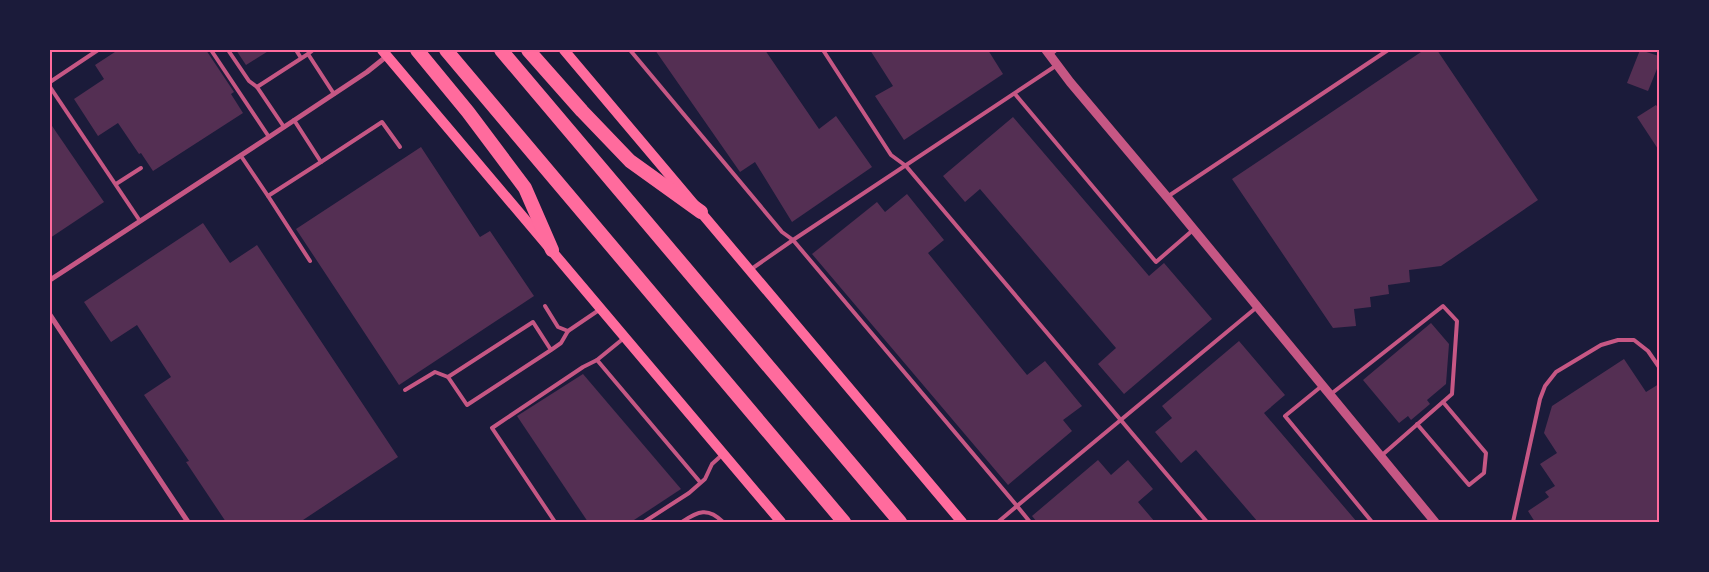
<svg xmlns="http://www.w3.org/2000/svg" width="1709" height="572" font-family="Jost,sans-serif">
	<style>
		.building { fill: #542f53 }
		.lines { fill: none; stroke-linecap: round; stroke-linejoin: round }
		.service { stroke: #c65784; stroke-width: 4 }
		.minor { stroke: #c65784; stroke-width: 5 }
		.tertiary { stroke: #c65784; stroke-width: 9 }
		.secondary { stroke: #ff6b9d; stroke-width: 10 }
		.motorway { stroke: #ff6b9d; stroke-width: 14 }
		.neatline { fill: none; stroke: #ff6b9d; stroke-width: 2 }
	</style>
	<rect width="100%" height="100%" fill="#1b1b3a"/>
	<g class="building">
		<polygon points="118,50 206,50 234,92 231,94 243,113 153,171 141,153 139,154 118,123 98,136 74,99 104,79 95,65"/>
		<polygon points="236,50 270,50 246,65"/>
		<polygon points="655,50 765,50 819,129 836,116 872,167 792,222 755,162 740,172"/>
		<polygon points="870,50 988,50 1003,74 904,140 875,96 893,86"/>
		<polygon points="1424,50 1437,50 1538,200 1441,266 1409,270 1410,282 1388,285 1389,294 1370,297 1371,307 1354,309 1356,326 1333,328 1232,179"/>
		<polygon points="1640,50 1659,56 1659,64 1648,91 1627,83"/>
		<polygon points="1656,105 1659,109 1659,148 1658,149 1637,117"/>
		<polygon points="1013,117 1149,276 1164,263 1212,319 1124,394 1098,364 1116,348 980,189 965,202 943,176"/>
		<polygon points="50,123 104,202 50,238"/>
		<polygon points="421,147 480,237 490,231 534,296 399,385 296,229"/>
		<polygon points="907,194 944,240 928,253 1027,375 1045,361 1082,406 1063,420 1072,431 1008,485 812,254 877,202 885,212"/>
		<polygon points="203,223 230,263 257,245 398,457 300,522 226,522 186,462 189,461 144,395 171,377 137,325 111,342 84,302"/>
		<polygon points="1431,323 1449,344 1446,384 1427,400 1430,404 1411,420 1408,416 1399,423 1363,380"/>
		<polygon points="1239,341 1285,395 1264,413 1357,522 1258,522 1196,450 1181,463 1155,432 1172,418 1162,406"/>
		<polygon points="1624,359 1646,392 1659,384 1659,522 1535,522 1528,511 1549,497 1545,492 1555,486 1540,464 1557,453 1544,433 1552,406"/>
		<polygon points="583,374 681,489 631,522 588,522 517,416"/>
		<polygon points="1098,460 1111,475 1128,460 1153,489 1138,502 1155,522 1037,522 1032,516"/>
	</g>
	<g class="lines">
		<g class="service">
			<polyline points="211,50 269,137"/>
			<polyline points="228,50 249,81 257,87 284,127"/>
			<polyline points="296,50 301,58"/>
			<polyline points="313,50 308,54 334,94"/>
			<polyline points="630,50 782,232 793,240 1057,65"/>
			<polyline points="823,50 891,155 906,166 1207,522"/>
			<polyline points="1050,55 1056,50"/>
			<polyline points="50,82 98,50"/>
			<polyline points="50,87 140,221"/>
			<polyline points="257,87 308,54"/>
			<polyline points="1015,94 1156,262 1193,230"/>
			<polyline points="294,120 321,162 382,122 400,147"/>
			<polyline points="241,156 268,196 321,162"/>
			<polyline points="116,184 141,168"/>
			<polyline points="268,196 310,261"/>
			<polyline points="1167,197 1388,50"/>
			<polyline points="750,270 793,240 1017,506 1257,307"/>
			<polyline points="545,306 558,327 568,331"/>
			<polyline points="551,350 533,322 448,377 467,405 551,350 561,343 568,331 599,310"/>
			<polyline points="597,360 700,482"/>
			<polyline points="1323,385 1285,416 1372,522"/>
			<polyline points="405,390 435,372 448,377"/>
			<polyline points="1331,394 1443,306 1457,321 1452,394 1381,456"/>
			<polyline points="1417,424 1469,485 1484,473 1486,453 1443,402"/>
			<polyline points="555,522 492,428 583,367 597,360 624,338"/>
			<polyline points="644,522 689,493 705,479 712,464 723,454"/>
			<path d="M 682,522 C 698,511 708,507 723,522"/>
			<polyline points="998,522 1017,506 1030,522"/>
			<polyline points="1513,522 1540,399 1545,386 1556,372 1601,345 1618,340 1634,340 1648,351 1659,367"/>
		</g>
		<g class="minor">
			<polyline points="50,280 269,137 367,72 387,56"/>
			<polyline points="50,315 188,522"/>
		</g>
		<polyline class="tertiary" points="1046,50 1070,82 1167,197 1435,522"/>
		<g class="secondary">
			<polyline points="382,50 781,522"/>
			<polyline points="564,50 962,522"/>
		</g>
		<g class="motorway">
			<polyline points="417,50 468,112 525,188 552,250"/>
			<polyline points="446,50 844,522"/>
			<polyline points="501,50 900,522"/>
			<polyline points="528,50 582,111 630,161 701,212"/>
		</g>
	</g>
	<rect width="1709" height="572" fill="none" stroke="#1b1b3a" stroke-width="102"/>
	<rect x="51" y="51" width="1607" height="470" class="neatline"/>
</svg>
